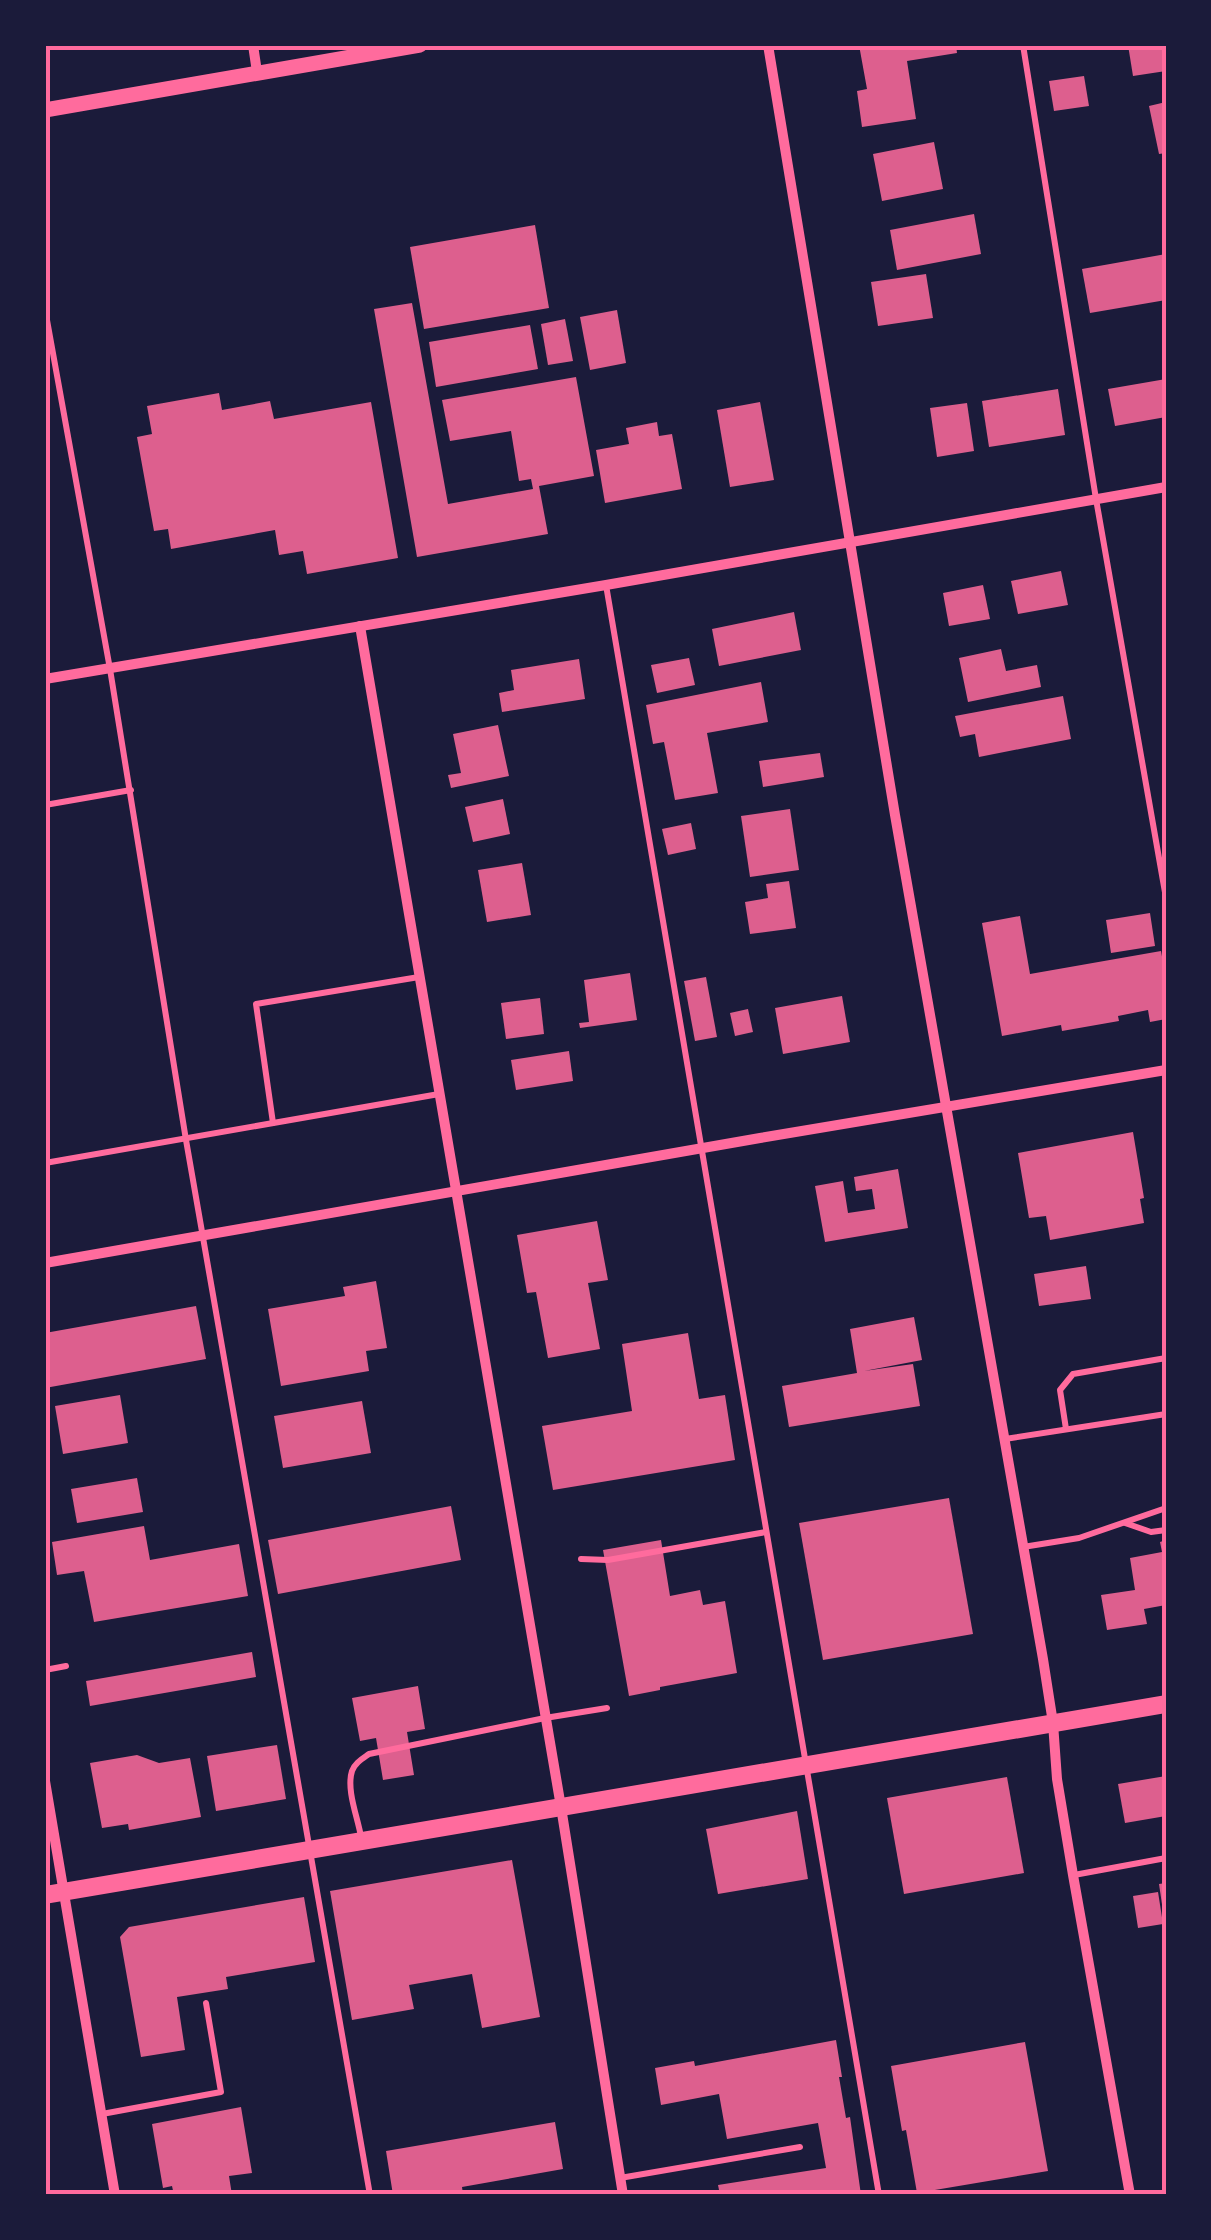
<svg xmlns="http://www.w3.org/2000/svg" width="1211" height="2240" font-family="'Public Sans',sans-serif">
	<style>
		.building { fill: #dd5f8e }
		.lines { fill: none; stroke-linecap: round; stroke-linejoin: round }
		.service { stroke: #ff6b9d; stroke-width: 6 }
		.minor { stroke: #ff6b9d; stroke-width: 10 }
		.tertiary { stroke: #ff6b9d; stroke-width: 15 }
		.secondary { stroke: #ff6b9d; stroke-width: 18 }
		.neatline { fill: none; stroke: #ff6b9d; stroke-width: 4 }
	</style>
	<rect width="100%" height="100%" fill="#1b1b3a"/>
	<g class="building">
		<polygon points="859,45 956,45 957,53 907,61 916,119 862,127 857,91 867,89"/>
		<polygon points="1128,45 1166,45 1166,71 1133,76"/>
		<polygon points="1084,76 1089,106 1054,111 1049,81"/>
		<polygon points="1166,102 1166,153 1159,154 1149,106"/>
		<polygon points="934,142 943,189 882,201 873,154"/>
		<polygon points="974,214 981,254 897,270 890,230"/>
		<polygon points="535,225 549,308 424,329 410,247"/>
		<polygon points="1166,254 1166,300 1090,313 1082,269"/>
		<polygon points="926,274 933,318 878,326 871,282"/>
		<polygon points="412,303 448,504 533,489 531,479 519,481 511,431 450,441 442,400 576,377 594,476 539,486 548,534 417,557 374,309"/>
		<polygon points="617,310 626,363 590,370 580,317"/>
		<polygon points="565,319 573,361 548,365 541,324"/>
		<polygon points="530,325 538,369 436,387 429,342"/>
		<polygon points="1166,379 1166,417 1115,426 1108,389"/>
		<polygon points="1058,389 1065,435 989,447 982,401"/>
		<polygon points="219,393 222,410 270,401 274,419 371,402 398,558 307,574 303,551 279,555 275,530 171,549 168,529 154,531 137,437 152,434 147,406"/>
		<polygon points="760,402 774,480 730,487 717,410"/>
		<polygon points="967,403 974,451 937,457 930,408"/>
		<polygon points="657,422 659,436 672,434 682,489 605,503 596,450 629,444 626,428"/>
		<polygon points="1061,571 1068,605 1018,614 1011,581"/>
		<polygon points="983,585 990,619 949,626 943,593"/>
		<polygon points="794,612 801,650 719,666 712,629"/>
		<polygon points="1001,649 1006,671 1037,665 1041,687 968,702 959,658"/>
		<polygon points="689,658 695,685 657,693 651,665"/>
		<polygon points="579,659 585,699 502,712 499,693 514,690 511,670"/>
		<polygon points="761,682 768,722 707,733 718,793 675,800 664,742 653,744 646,705"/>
		<polygon points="1063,696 1071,739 979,757 975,734 960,737 955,716"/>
		<polygon points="498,725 509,776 451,788 448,775 461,773 453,734"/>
		<polygon points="820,753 824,777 763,787 759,761"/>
		<polygon points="503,799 510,834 473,842 465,807"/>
		<polygon points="790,809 799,870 750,877 741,816"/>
		<polygon points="691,823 696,849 668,855 662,829"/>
		<polygon points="522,863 531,915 487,922 478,870"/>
		<polygon points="789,881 796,928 750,934 745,902 768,898 766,884"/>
		<polygon points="1150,913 1155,946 1111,953 1106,920"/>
		<polygon points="1020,916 1030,974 1161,951 1166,979 1166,1019 1150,1022 1148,1010 1118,1016 1119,1021 1062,1031 1061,1025 1002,1036 982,923"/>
		<polygon points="630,973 637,1020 580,1028 579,1023 589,1022 584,980"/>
		<polygon points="706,977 717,1037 695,1041 684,981"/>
		<polygon points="842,996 850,1042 783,1054 775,1008"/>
		<polygon points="540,998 544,1034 506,1039 501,1003"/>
		<polygon points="748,1009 753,1032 735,1036 730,1013"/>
		<polygon points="569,1051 573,1081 516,1090 511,1060"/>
		<polygon points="1133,1132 1144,1198 1140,1199 1144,1223 1050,1240 1046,1216 1029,1218 1018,1153"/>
		<polygon points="898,1169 908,1228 825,1242 815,1186 843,1181 848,1213 875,1209 872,1189 856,1191 854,1177"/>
		<polygon points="597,1221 608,1280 588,1283 600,1349 548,1358 536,1292 527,1293 517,1235"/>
		<polygon points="1086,1266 1091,1299 1039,1306 1034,1274"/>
		<polygon points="376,1281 387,1348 366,1351 369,1371 281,1386 268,1309 345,1296 343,1287"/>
		<polygon points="196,1306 206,1359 45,1388 45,1333"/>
		<polygon points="914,1317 922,1360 864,1371 913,1364 920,1406 789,1427 782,1386 857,1373 850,1329"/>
		<polygon points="688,1333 699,1399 725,1395 735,1460 553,1490 542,1426 632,1411 622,1344"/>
		<polygon points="120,1395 128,1443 63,1454 55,1406"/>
		<polygon points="362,1401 371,1453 283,1468 274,1416"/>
		<polygon points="137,1478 143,1512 77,1523 71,1489"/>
		<polygon points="949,1498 973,1634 823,1660 799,1523"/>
		<polygon points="451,1506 461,1560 278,1594 268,1540"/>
		<polygon points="144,1526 150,1560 239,1544 248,1596 94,1622 84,1571 57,1575 52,1542"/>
		<polygon points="661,1540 670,1596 700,1590 703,1605 725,1601 737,1673 660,1687 660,1690 629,1696 603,1550"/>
		<polygon points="1166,1540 1166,1605 1144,1609 1147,1624 1107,1630 1101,1595 1135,1590 1130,1558 1162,1552 1160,1542"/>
		<polygon points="252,1652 256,1677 90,1706 86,1681"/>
		<polygon points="418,1686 425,1729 407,1732 414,1775 383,1780 376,1738 360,1741 352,1698"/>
		<polygon points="277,1745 286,1799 216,1811 207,1756"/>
		<polygon points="137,1755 159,1763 190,1758 201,1817 129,1830 128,1824 102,1828 90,1763"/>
		<polygon points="1166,1776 1166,1816 1125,1823 1118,1784"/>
		<polygon points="1007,1777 1024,1873 904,1894 887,1798"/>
		<polygon points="797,1811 808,1879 718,1894 706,1829"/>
		<polygon points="512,1860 540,2017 482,2028 472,1974 409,1985 414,2009 352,2020 330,1891"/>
		<polygon points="1166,1883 1166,1918 1164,1918 1159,1884"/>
		<polygon points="1158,1892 1163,1924 1138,1928 1133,1896"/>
		<polygon points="304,1897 315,1962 226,1977 228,1989 177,1997 185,2050 141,2057 120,1937 129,1927"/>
		<polygon points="836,2040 842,2077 839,2077 846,2118 850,2117 861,2195 720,2195 718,2185 826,2168 818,2123 727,2139 719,2094 661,2105 655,2068 694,2061 695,2066"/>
		<polygon points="1025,2042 1048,2171 917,2193 906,2130 902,2131 891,2066"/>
		<polygon points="241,2107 252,2173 229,2176 232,2195 174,2195 172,2186 163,2188 152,2124"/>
		<polygon points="555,2122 563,2169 462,2187 463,2194 445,2195 444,2190 416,2195 393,2195 386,2151"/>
	</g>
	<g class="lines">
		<g class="service">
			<polyline points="1023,45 1096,499 1166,898"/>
			<polyline points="45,309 110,669 186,1140 370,2195"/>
			<polyline points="606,585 879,2195"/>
			<polyline points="45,805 131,790"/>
			<polyline points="273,1123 256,1004 419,977"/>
			<polyline points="45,1163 439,1094"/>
			<polyline points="1066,1429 1060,1390 1073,1374 1166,1358"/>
			<polyline points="1005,1439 1166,1414"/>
			<polyline points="1125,1523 1151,1532 1166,1530"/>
			<polyline points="1023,1547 1079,1538 1166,1508"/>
			<polyline points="581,1559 608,1560 766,1532"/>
			<polyline points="45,1670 66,1666"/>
			<path d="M 361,1837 C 358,1818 346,1790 352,1771 C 355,1763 362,1759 369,1754 L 545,1718 L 607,1708"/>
			<polyline points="1074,1875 1166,1858"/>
			<polyline points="102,2114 221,2092 206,2003"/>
			<polyline points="620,2178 800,2147"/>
		</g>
		<g class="minor">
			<polyline points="253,45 257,72"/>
			<polyline points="768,45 895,815 1043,1659 1053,1723 1057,1779 1073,1875 1130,2195"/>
			<polyline points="360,626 561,1807 623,2195"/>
			<polyline points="45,679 606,585 1166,487"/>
			<polyline points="45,1263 760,1138 1166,1070"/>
			<polyline points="45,1781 115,2195"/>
		</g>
		<polyline class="tertiary" points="45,110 420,45"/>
		<polyline class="secondary" points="45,1895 1166,1704"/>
	</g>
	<rect width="1211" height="2240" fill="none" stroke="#1b1b3a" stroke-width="95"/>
	<rect x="48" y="48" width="1116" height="2144" class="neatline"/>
</svg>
